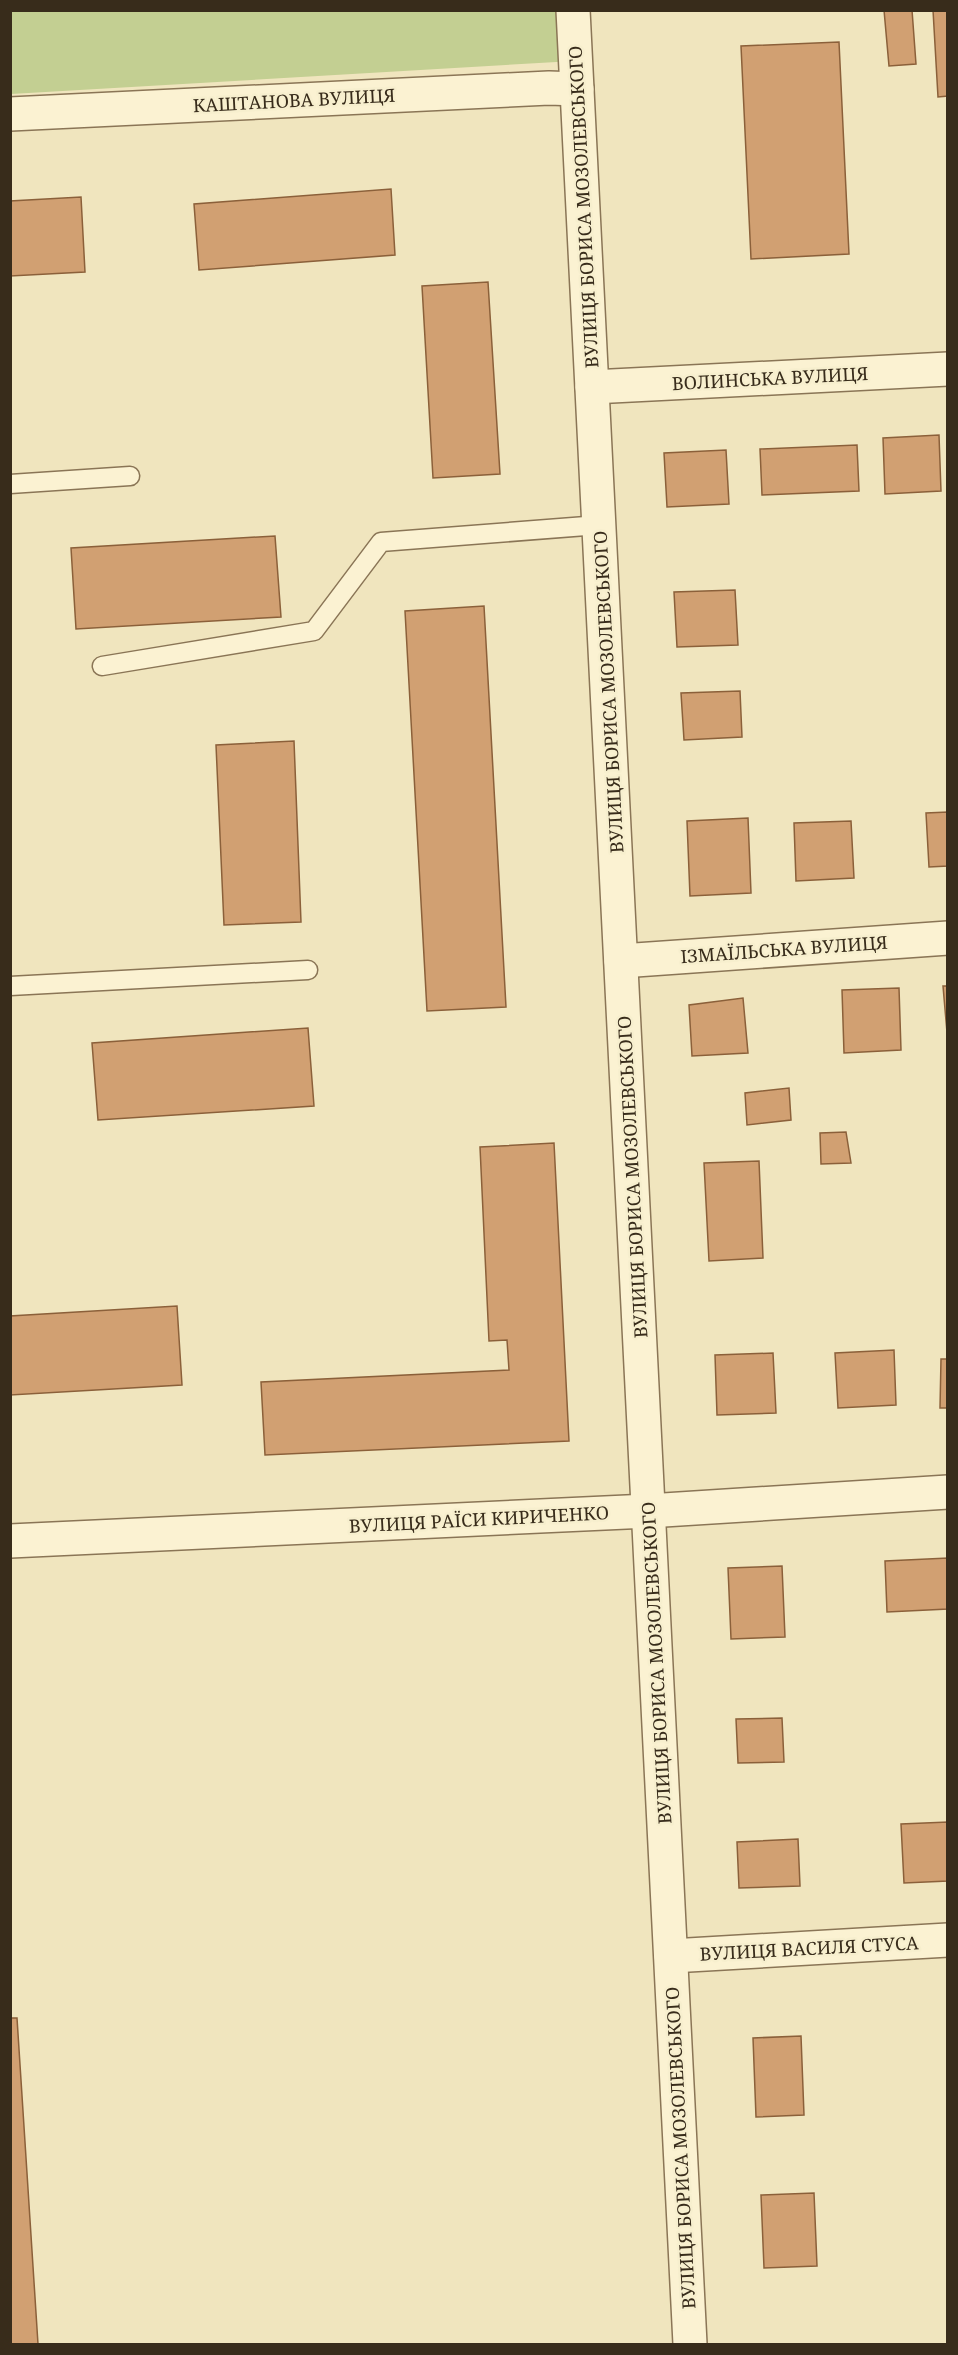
<svg xmlns="http://www.w3.org/2000/svg" width="958" height="2355" font-family="'Noto Serif',serif">
	<style>
		.green { fill: #c3cf92 }
		.building { fill: #d1a072; stroke: #8b603a; stroke-width: 1.5 }
		.lines { fill: none; stroke-linecap: round; stroke-linejoin: round }
		.lane-casing { stroke: #8a7556; stroke-width: 21 }
		.street-casing { stroke: #8a7556; stroke-width: 36 }
		.lane { stroke: #fbf2d2; stroke-width: 18 }
		.street { stroke: #fbf2d2; stroke-width: 33 }
		.labels { text-anchor: middle; dominant-baseline: central; stroke-width: 5; stroke-linejoin: round; paint-order: stroke }
		.street-label { font-size: 18px; fill: #382c1b; stroke: #f7efce }
	</style>
	<rect width="100%" height="100%" fill="#f0e5be"/>
	<polygon class="green" points="11,11 570,11 574,61 11,94"/>
	<g class="building">
		<polygon points="884,10 912,10 916,64 889,66"/>
		<polygon points="933,10 948,10 948,96 938,97"/>
		<polygon points="839,42 849,254 751,259 741,46"/>
		<polygon points="391,189 395,255 199,270 194,204"/>
		<polygon points="81,197 85,272 10,276 10,201"/>
		<polygon points="488,282 500,474 433,478 422,286"/>
		<polygon points="939,435 941,491 885,494 883,438"/>
		<polygon points="857,445 859,491 762,495 760,449"/>
		<polygon points="726,450 729,504 667,507 664,453"/>
		<polygon points="275,536 281,617 76,629 71,548"/>
		<polygon points="735,590 738,645 677,647 674,592"/>
		<polygon points="484,606 506,1007 427,1011 405,611"/>
		<polygon points="740,691 742,737 684,740 681,693"/>
		<polygon points="294,741 301,922 224,925 216,745"/>
		<polygon points="948,812 948,866 929,867 926,813"/>
		<polygon points="748,818 751,893 690,896 687,821"/>
		<polygon points="851,821 854,878 796,881 794,823"/>
		<polygon points="943,986 948,986 948,1044"/>
		<polygon points="899,988 901,1050 844,1053 842,990"/>
		<polygon points="743,998 748,1053 692,1056 689,1005"/>
		<polygon points="308,1028 314,1106 98,1120 92,1043"/>
		<polygon points="789,1088 791,1120 747,1125 745,1093"/>
		<polygon points="846,1132 851,1163 821,1164 820,1133"/>
		<polygon points="554,1143 569,1441 265,1455 261,1382 509,1370 507,1340 489,1341 480,1147"/>
		<polygon points="759,1161 763,1258 709,1261 704,1163"/>
		<polygon points="177,1306 182,1385 10,1395 10,1316"/>
		<polygon points="894,1350 896,1405 838,1408 835,1353"/>
		<polygon points="773,1353 776,1413 717,1415 715,1355"/>
		<polygon points="941,1359 948,1359 948,1408 940,1408"/>
		<polygon points="948,1558 948,1609 887,1612 885,1561"/>
		<polygon points="782,1566 785,1637 731,1639 728,1568"/>
		<polygon points="782,1718 784,1762 738,1763 736,1719"/>
		<polygon points="948,1822 948,1881 904,1883 901,1824"/>
		<polygon points="798,1839 800,1886 739,1888 737,1842"/>
		<polygon points="10,2018 17,2018 38,2344 10,2344"/>
		<polygon points="801,2036 804,2115 756,2117 753,2038"/>
		<polygon points="814,2193 817,2266 764,2268 761,2195"/>
	</g>
	<g class="lines">
		<defs>
			<g id="lane">
				<polyline points="10,484 130,476"/>
				<polyline points="102,666 314,631 381,542 599,525"/>
				<polyline points="10,986 308,970"/>
			</g>
			<g id="street">
				<polyline points="573,10 690,2344"/>
				<polyline points="10,114 549,88 577,89"/>
				<polyline points="592,387 948,369"/>
				<polyline points="621,961 948,938"/>
				<polyline points="10,1541 648,1511 948,1492"/>
				<polyline points="671,1956 948,1940"/>
			</g>
		</defs>
		<use href="#lane" class="lane-casing"/>
		<use href="#street" class="street-casing"/>
		<use href="#lane" class="lane"/>
		<use href="#street" class="street"/>
	</g>
	<g class="labels">
		<g class="street-label">
			<text transform="translate(294 100) rotate(-3)">КАШТАНОВА ВУЛИЦЯ</text>
			<text transform="translate(583 207) rotate(-93)">ВУЛИЦЯ БОРИСА МОЗОЛЕВСЬКОГО</text>
			<text transform="translate(770 378) rotate(-3)">ВОЛИНСЬКА ВУЛИЦЯ</text>
			<text transform="translate(608 692) rotate(-93)">ВУЛИЦЯ БОРИСА МОЗОЛЕВСЬКОГО</text>
			<text transform="translate(784 949) rotate(-4)">ІЗМАЇЛЬСЬКА ВУЛИЦЯ</text>
			<text transform="translate(632 1177) rotate(-93)">ВУЛИЦЯ БОРИСА МОЗОЛЕВСЬКОГО</text>
			<text transform="translate(479 1519) rotate(-3)">ВУЛИЦЯ РАЇСИ КИРИЧЕНКО</text>
			<text transform="translate(656 1663) rotate(-93)">ВУЛИЦЯ БОРИСА МОЗОЛЕВСЬКОГО</text>
			<text transform="translate(809 1948) rotate(-3)">ВУЛИЦЯ ВАСИЛЯ СТУСА</text>
			<text transform="translate(680 2148) rotate(-93)">ВУЛИЦЯ БОРИСА МОЗОЛЕВСЬКОГО</text>
		</g>
	</g>
	<rect width="958" height="2355" fill="none" stroke="#382c1b" stroke-width="24"/>
</svg>
